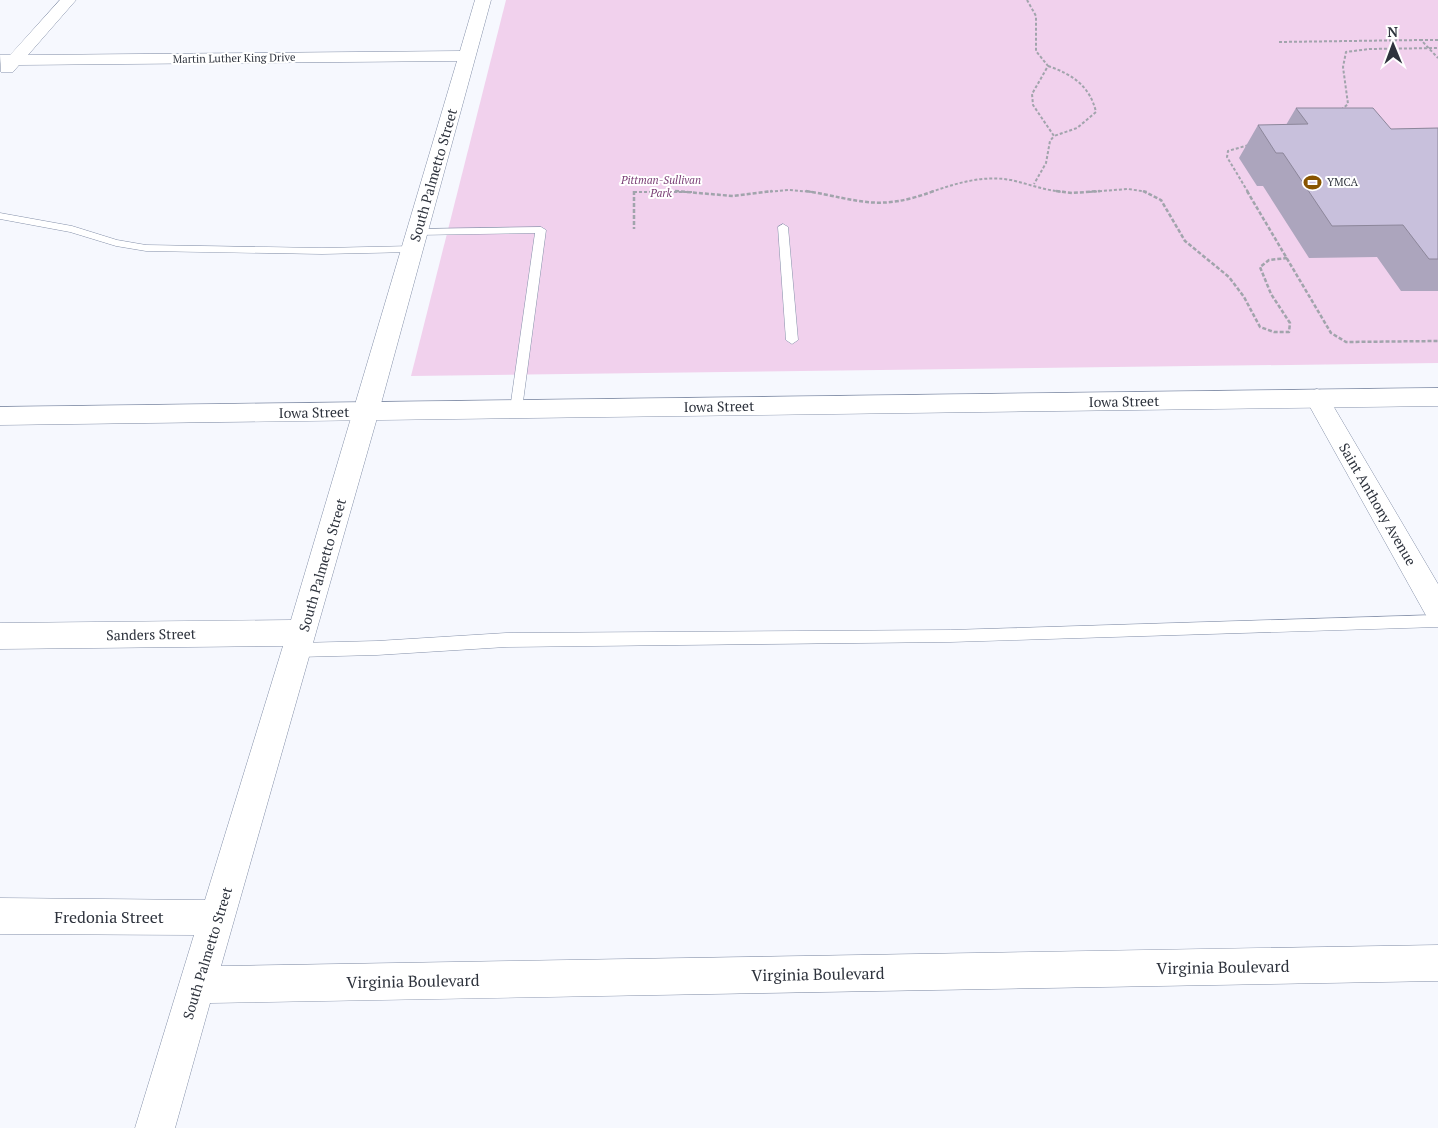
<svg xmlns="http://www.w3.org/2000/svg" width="1438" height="1128" font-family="'PT Serif',serif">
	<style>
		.green { fill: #f1d1ed }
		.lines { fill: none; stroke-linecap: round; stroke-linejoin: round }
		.service-casing { stroke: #8490a9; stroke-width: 1 }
		.minor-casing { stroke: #8490a9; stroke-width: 1 }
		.secondary-casing { stroke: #8490a9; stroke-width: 1 }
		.path-far1 { stroke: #a1a4ac; stroke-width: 2; stroke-dasharray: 3 2; stroke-linecap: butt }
		.path { stroke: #a1a4ac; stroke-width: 2.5; stroke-dasharray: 4 2; stroke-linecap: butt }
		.service { fill: #fff; fill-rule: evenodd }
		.minor { fill: #fff; fill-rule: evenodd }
		.secondary { fill: #fff; fill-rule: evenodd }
		.wall { fill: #aca5bd }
		.building { fill: #c8c0dc; stroke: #8c869a }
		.labels { text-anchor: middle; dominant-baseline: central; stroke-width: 4; stroke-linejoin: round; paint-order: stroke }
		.far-street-label { font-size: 11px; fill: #2e333d; stroke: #fff }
		.far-park-label { font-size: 11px; font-style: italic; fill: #7a3e75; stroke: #fff }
		.far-poi-label { font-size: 11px; fill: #2e333d; stroke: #fff; text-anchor: start }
		.street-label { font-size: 14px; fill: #2e333d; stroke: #fff }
		.near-street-label { font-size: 16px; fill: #2e333d; stroke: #fff }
	</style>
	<rect width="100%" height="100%" fill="#f6f8fe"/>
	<polygon class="green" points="506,0 1438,0 1438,363 411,376"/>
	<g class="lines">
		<defs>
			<g id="service">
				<polygon points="0,213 72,226 117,240 146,245 322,248 413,246 418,249 413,252 322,254 146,251 116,246 70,232 0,219"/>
				<polygon points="783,224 788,227 798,340 792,344 786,340 778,227"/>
				<polygon points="541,227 546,230 522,409 516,414 510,409 535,233 417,235 412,232 417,229"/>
				<polygon points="1438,615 1438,627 950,642 506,647 377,655 297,657 292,655 290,650 292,645 297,643 377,641 506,633 950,630"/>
			</g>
			<g id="minor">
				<polygon points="60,0 76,0 28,55 460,51 475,0 491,0 379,411 221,966 1438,945 1438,981 210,1003 175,1128 135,1128 194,935 0,934 0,898 205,900 283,646 0,649 0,623 291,620 457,61 19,65 13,72 1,72 0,55 10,55"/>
				<polygon points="1317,389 1325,392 1438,584 1438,623 1428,619 1305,398 1309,392"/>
			</g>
			<polygon id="secondary" points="1438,388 1438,406 0,425 0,407"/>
		</defs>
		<use href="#service" class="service-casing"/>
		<use href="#minor" class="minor-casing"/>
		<use href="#secondary" class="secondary-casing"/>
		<g class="path-far1">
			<polyline points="1027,0 1036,16 1036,51 1048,66 1032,94 1033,105 1054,136 1050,141 1046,163 1034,184"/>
			<polyline points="1438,40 1421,40 1438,58"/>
			<polyline points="1279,42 1421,40"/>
			<path d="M 1048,66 C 1072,74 1090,86 1096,112 L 1077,128 L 1054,136"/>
			<polyline points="1341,110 1348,104 1343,67 1346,52 1369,49 1438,48"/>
			<polyline points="634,192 692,192"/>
			<polyline points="765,192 789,190 813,192"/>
			<path d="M 931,192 C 957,183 983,175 1011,180 C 1029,184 1046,191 1065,192"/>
			<polyline points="1089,192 1128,189 1148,192"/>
			<polyline points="1248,192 1227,157 1228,151 1249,145"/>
		</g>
		<g class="path">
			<polyline points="634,191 634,229"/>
			<polyline points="675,191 733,196 772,191"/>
			<path d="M 806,191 C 861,200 877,212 934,191"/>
			<polyline points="1056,191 1072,193 1100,191"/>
			<polyline points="1143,191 1161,200 1185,241 1229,277 1244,297 1260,327 1274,332 1289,332 1290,323 1271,294 1260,267 1269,260 1287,258"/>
			<polyline points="1247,191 1331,333 1346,342 1438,341"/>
		</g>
		<use href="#service" class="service"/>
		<use href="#minor" class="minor"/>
		<use href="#secondary" class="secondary"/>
	</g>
	<polygon class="wall" points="1296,108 1391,129 1438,128 1438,291 1401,291 1377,257 1309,258 1263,186 1257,186 1239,158 1258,125 1286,125"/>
	<polygon class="building" points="1296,108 1373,108 1391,129 1438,128 1438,259 1429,259 1403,225 1332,226 1283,153 1276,153 1258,125 1308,124"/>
	<defs>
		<symbol id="stadium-bare" viewBox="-9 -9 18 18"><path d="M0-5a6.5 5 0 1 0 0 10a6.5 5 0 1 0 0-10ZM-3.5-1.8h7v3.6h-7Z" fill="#885400" stroke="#fff" stroke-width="2.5" paint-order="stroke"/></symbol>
	</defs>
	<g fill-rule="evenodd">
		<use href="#stadium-bare" x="1300" y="170" width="25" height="25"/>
	</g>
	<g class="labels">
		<g class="far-street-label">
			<text transform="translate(234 58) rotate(-1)">Martin Luther King Drive</text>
		</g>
		<g class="far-park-label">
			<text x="661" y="180">Pittman-Sullivan<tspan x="661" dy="13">Park</tspan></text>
		</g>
		<g class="far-poi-label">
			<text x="1327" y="182">YMCA</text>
		</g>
		<g class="street-label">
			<text transform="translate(433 175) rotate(-74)">South Palmetto Street</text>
			<text transform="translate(1124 401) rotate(-1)">Iowa Street</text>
			<text transform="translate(719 406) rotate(-1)">Iowa Street</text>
			<text transform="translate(314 412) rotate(-1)">Iowa Street</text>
			<text transform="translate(1378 504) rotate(60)">Saint Anthony Avenue</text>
			<text transform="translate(322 565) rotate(-74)">South Palmetto Street</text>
			<text transform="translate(151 634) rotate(-1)">Sanders Street</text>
			<text transform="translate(207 953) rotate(-73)">South Palmetto Street</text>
		</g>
		<g class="near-street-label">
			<text x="109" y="917">Fredonia Street</text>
			<text transform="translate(1223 967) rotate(-1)">Virginia Boulevard</text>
			<text transform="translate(818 974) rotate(-1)">Virginia Boulevard</text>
			<text transform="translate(413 981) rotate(-1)">Virginia Boulevard</text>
		</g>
	</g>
	<g transform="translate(1393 45) rotate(359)" stroke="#ffffff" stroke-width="4" paint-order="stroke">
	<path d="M0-4L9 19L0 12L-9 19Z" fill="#2e333d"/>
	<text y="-8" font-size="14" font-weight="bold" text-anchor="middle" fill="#2e333d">N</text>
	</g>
</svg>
